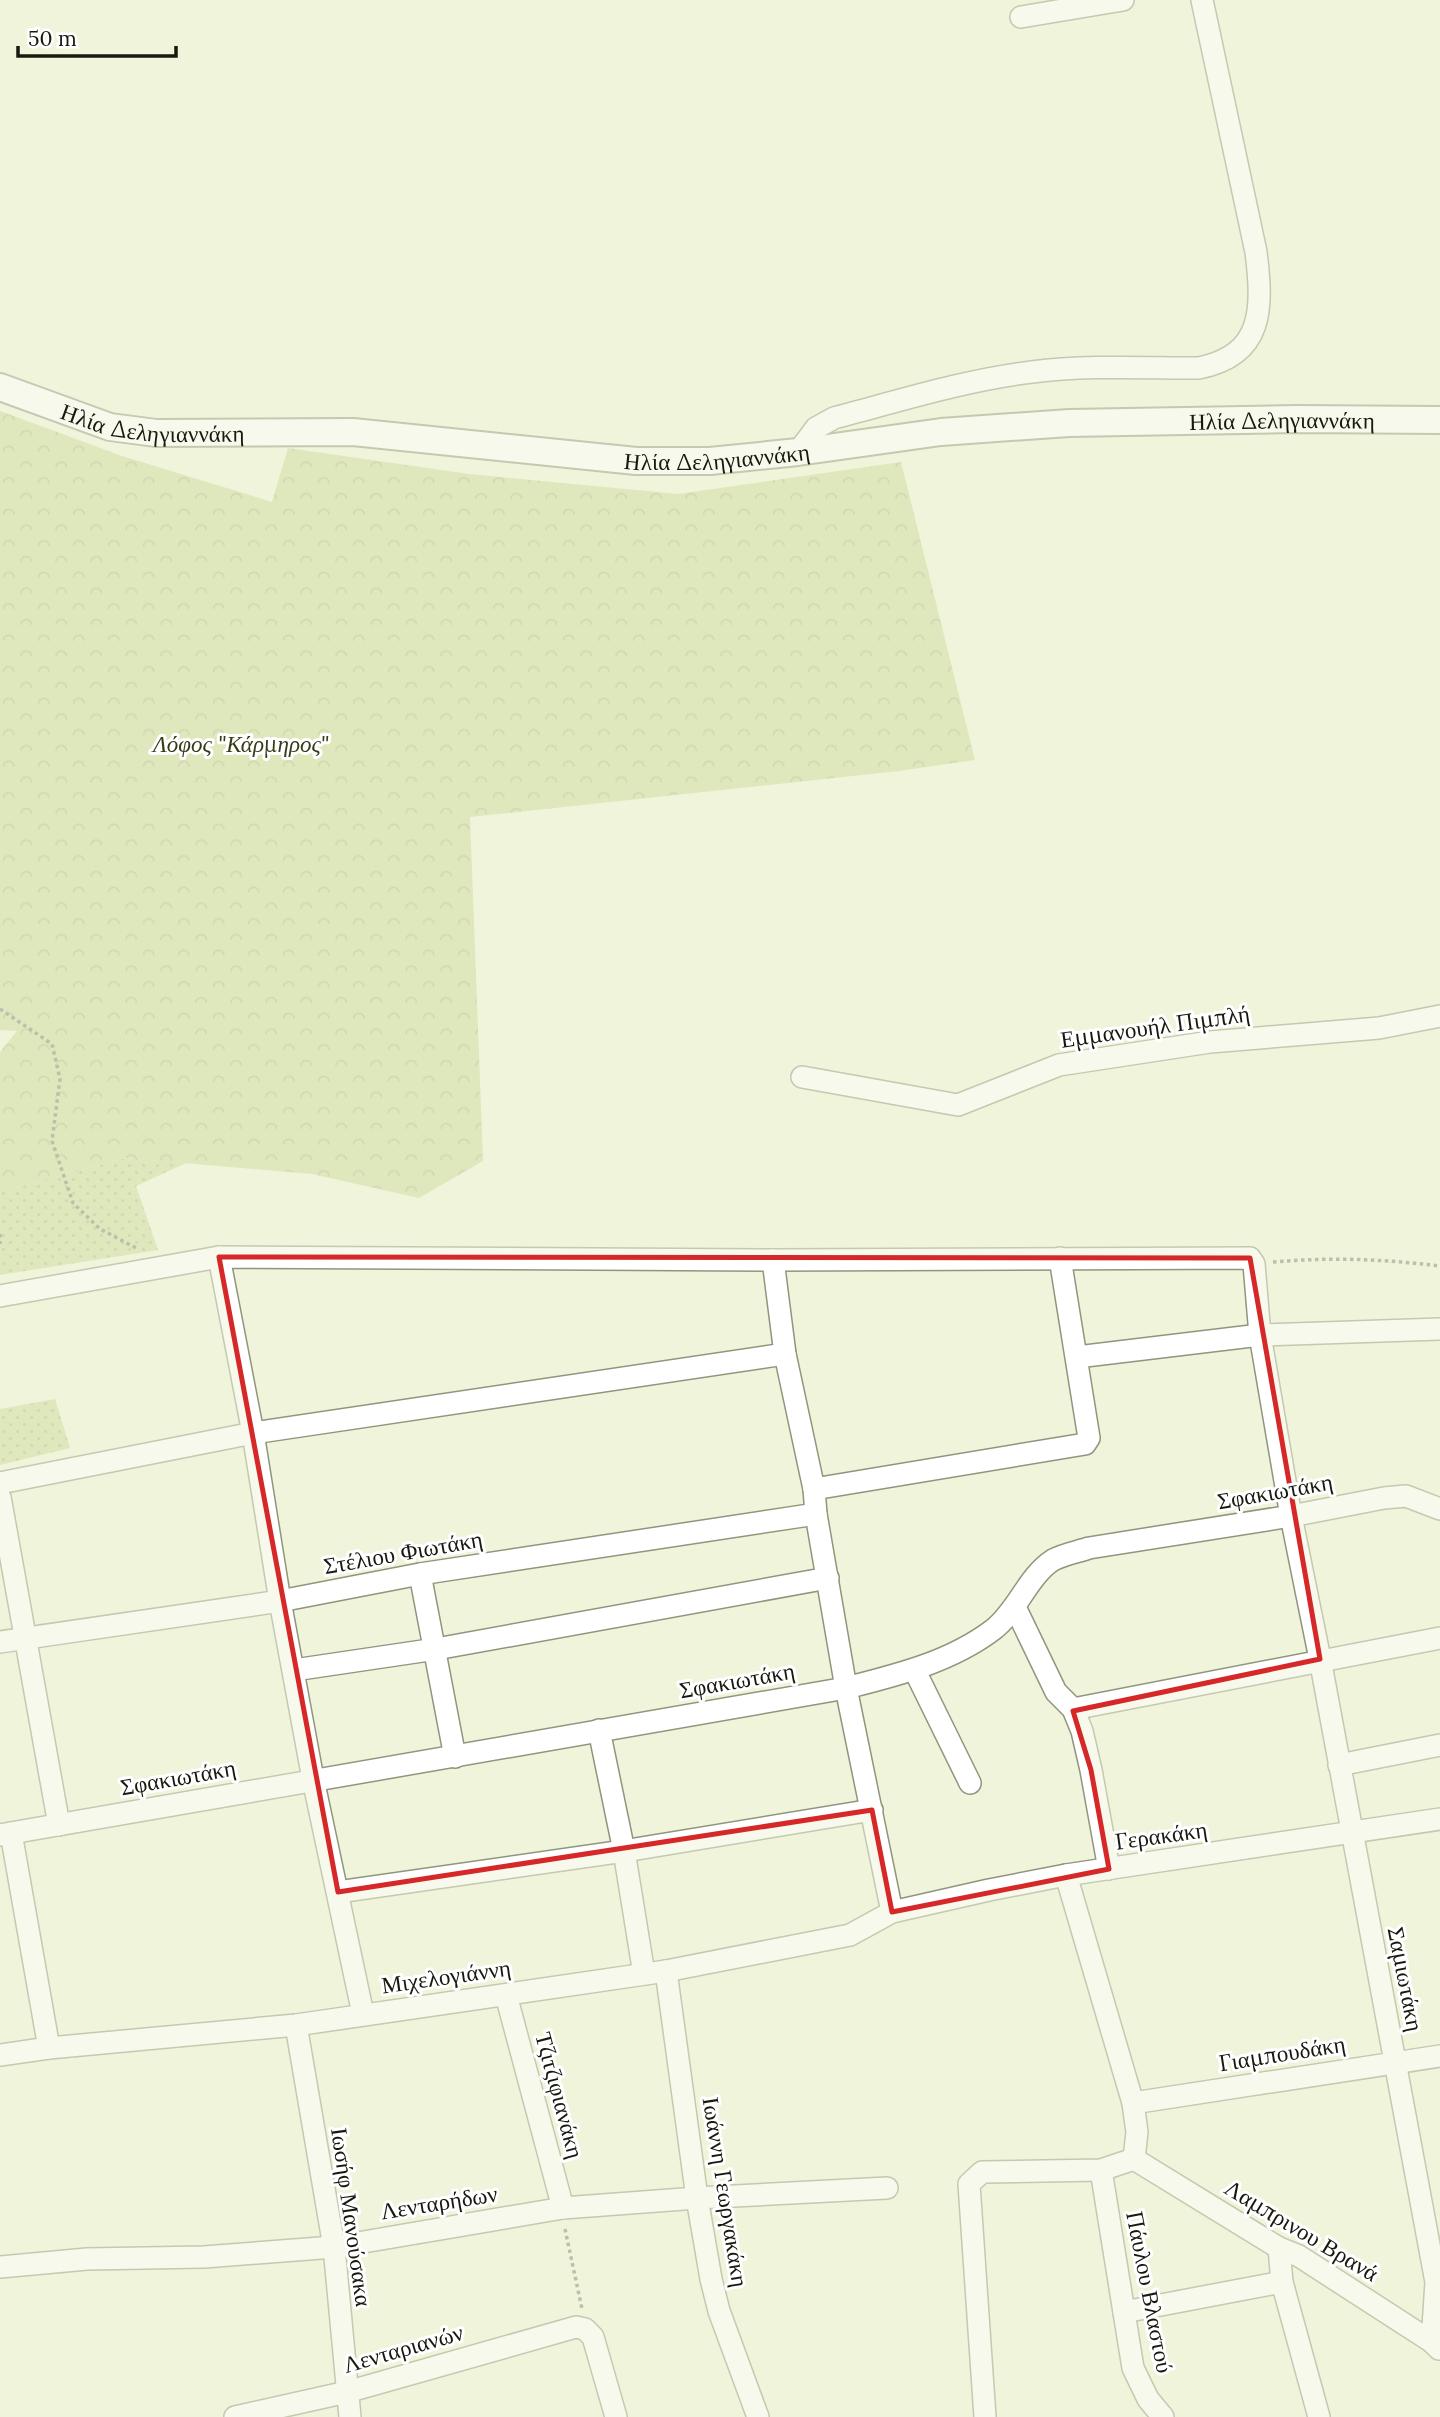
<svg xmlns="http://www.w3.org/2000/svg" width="1440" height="2417" font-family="Lora,serif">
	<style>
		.grass { fill: url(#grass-dots) }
		.forest { fill: url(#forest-crowns) }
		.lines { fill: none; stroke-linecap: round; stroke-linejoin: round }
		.minor-casing { stroke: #90957d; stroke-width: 24 }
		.tertiary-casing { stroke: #90957d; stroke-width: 30 }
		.path { stroke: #7d806f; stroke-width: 3.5; stroke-dasharray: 3.5 3.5; stroke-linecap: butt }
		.minor { stroke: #fff; stroke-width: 21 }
		.tertiary { stroke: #fff; stroke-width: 26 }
		.marked { fill: none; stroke: #d62828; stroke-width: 5; stroke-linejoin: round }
		.labels { text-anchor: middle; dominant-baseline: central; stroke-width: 6; stroke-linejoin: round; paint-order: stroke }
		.street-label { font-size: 23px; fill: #17180f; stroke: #fff }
		.park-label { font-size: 23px; font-style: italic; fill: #373c17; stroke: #fff }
	</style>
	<defs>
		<pattern id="grass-dots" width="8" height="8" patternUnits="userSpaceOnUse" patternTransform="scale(1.75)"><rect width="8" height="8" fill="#cdd799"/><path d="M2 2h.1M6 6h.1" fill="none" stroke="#afb883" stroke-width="1.8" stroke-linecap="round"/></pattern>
		<pattern id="forest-crowns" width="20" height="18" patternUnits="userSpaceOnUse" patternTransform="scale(1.75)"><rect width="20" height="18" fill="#cdd799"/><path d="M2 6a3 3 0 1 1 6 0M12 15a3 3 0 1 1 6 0" fill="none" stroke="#afb883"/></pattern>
	</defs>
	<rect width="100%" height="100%" fill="#eff4da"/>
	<g class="grass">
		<polygon points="125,1158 186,1163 136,1186 158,1250 0,1275 0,1192"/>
		<polygon points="55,1399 70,1448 0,1465 0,1409"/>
	</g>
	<polygon class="forest" points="0,411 122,456 272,502 288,448 469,474 678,494 901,462 975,760 899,771 470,817 483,1161 419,1198 312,1174 125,1158 0,1192 0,1052 17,1031 0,1030"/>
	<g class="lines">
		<defs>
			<g id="minor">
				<polyline points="1021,17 1123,0"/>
				<path d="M 798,452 L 816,428 L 834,418 C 899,401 965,380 1032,372 C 1087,365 1144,368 1199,368 C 1264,355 1263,308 1256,252 L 1202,0"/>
				<polyline points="802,1077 958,1105 1059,1065 1210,1042 1379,1028 1440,1016"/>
				<polyline points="219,1257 253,1433 280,1601 313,1779 363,2014"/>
				<polyline points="773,1260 785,1354 814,1489 816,1514 846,1688 892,1912"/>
				<polyline points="0,1296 219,1257 773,1260 1250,1258 1254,1264 1260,1335 1291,1516 1320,1659 1436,2282 1432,2342"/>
				<polyline points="1077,1357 1260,1335 1440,1329"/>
				<polyline points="0,1483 253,1433 785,1354"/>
				<polyline points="814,1489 1085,1444 1089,1438 1060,1258"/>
				<polyline points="0,1497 59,1825"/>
				<polyline points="420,1574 455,1757"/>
				<polyline points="1015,1607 1056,1692 1073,1709 1082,1731 1091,1770 1109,1869"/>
				<polyline points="0,1642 280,1601 420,1574 816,1514"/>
				<polyline points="294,1670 436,1649 828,1578"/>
				<polyline points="915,1671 970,1783"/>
				<polyline points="1073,1709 1440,1638"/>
				<polyline points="599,1730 624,1851 644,1974"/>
				<polyline points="1339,1765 1440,1745"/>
				<polyline points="11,1833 49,2048"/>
				<path d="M 0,1835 L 846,1688 C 897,1675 951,1662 994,1629 C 1018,1610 1028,1576 1053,1560 C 1064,1554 1077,1552 1089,1548 L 1291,1516 L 1384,1498 L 1406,1496 L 1440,1509"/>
				<polyline points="1066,1875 1133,2103 1137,2132 1134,2159"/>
				<polyline points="338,1892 624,1851 872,1810"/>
				<polyline points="666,1971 697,2198 711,2279 719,2311 758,2417"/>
				<polyline points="506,1995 563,2208"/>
				<polyline points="296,2025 334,2247 350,2417"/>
				<polyline points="0,2055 49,2048 296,2025 666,1971 850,1935 892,1912 989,1890 1066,1875 1440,1819"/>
				<polyline points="1133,2103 1440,2056"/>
				<polyline points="1134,2159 1279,2248 1299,2256 1432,2342 1439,2349"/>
				<polyline points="1101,2170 1133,2368 1148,2399 1163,2417"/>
				<polyline points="1279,2248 1282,2282 1319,2417"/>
				<polyline points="0,2267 87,2259 204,2257 334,2247 563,2208 697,2198 887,2188"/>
				<polyline points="1124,2312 1282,2282"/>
				<polyline points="235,2417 347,2392 576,2327 585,2329 593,2337 616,2417"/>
				<polyline points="985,2417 969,2184 982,2172 1101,2170 1134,2159"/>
			</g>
			<g id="tertiary">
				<path id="s1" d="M 0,387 L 110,427 L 156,433 L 353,432 L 636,461 L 710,461 L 798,452 L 941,432 L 1069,423 L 1296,419 L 1440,420"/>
			</g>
		</defs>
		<use href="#minor" class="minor-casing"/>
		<use href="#tertiary" class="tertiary-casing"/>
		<g class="path">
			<polyline points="0,1009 52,1044 60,1079 52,1141 73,1203 100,1229 138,1249"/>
			<polyline points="0,1234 0,1244"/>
			<path d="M 1273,1262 C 1332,1257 1381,1259 1440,1266"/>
			<polyline points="565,2229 582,2309"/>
		</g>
		<use href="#minor" class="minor"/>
		<use href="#tertiary" class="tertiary"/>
	</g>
	<path d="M0 0H1440V2417H0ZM 219,1257 L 1250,1258 L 1320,1659 L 1073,1711 L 1091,1770 L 1109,1869 L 892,1912 L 872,1810 L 338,1892 Z" fill="#eff4da" fill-opacity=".55" fill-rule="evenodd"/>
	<path class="marked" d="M 219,1257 L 1250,1258 L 1320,1659 L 1073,1711 L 1091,1770 L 1109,1869 L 892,1912 L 872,1810 L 338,1892 Z"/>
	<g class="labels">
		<g class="street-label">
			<text stroke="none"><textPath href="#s1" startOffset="159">Ηλία Δεληγιαννάκη</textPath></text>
			<text stroke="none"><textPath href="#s1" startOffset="1293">Ηλία Δεληγιαννάκη</textPath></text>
			<text stroke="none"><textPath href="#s1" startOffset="726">Ηλία Δεληγιαννάκη</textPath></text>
			<text transform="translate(1155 1026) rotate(-8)">Εµµανουήλ Πιµπλή</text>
			<text transform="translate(1275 1491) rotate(-10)">Σφακιωτάκη</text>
			<text transform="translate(403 1552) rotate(-10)">Στέλιου Φιωτάκη</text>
			<text transform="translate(737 1680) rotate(-10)">Σφακιωτάκη</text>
			<text transform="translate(178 1777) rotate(-10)">Σφακιωτάκη</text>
			<text transform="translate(1161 1835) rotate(-8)">Γερακάκη</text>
			<text transform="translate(446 1976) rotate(-8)">Μιχελογιάννη</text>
			<text transform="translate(1406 1979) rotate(79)">Σαμιωτάκη</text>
			<text transform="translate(1282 2053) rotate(-9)">Γιαμπουδάκη</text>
			<text transform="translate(560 2095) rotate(75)">Τζιτζιφιανάκη</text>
			<text transform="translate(726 2192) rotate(81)">Ιωάννη Γεωργακάκη</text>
			<text transform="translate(439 2202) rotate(-9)">Λενταρήδων</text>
			<text transform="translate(352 2217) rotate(82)">Ιωσήφ Μανούσακα</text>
			<text transform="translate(1302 2230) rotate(31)">Λαμπρινου Βρανά</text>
			<text transform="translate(1150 2292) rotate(79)">Πάυλου Βλαστού</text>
			<text transform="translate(403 2348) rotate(-16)">Λενταριανών</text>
		</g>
		<g class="park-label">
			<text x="241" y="743">Λόφος "Κάρμηρος"</text>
		</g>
	</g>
	<path d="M18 46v10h158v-10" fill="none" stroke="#17180f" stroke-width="3.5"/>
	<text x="28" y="46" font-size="21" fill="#17180f" stroke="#ffffff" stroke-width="5" paint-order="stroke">50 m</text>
</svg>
